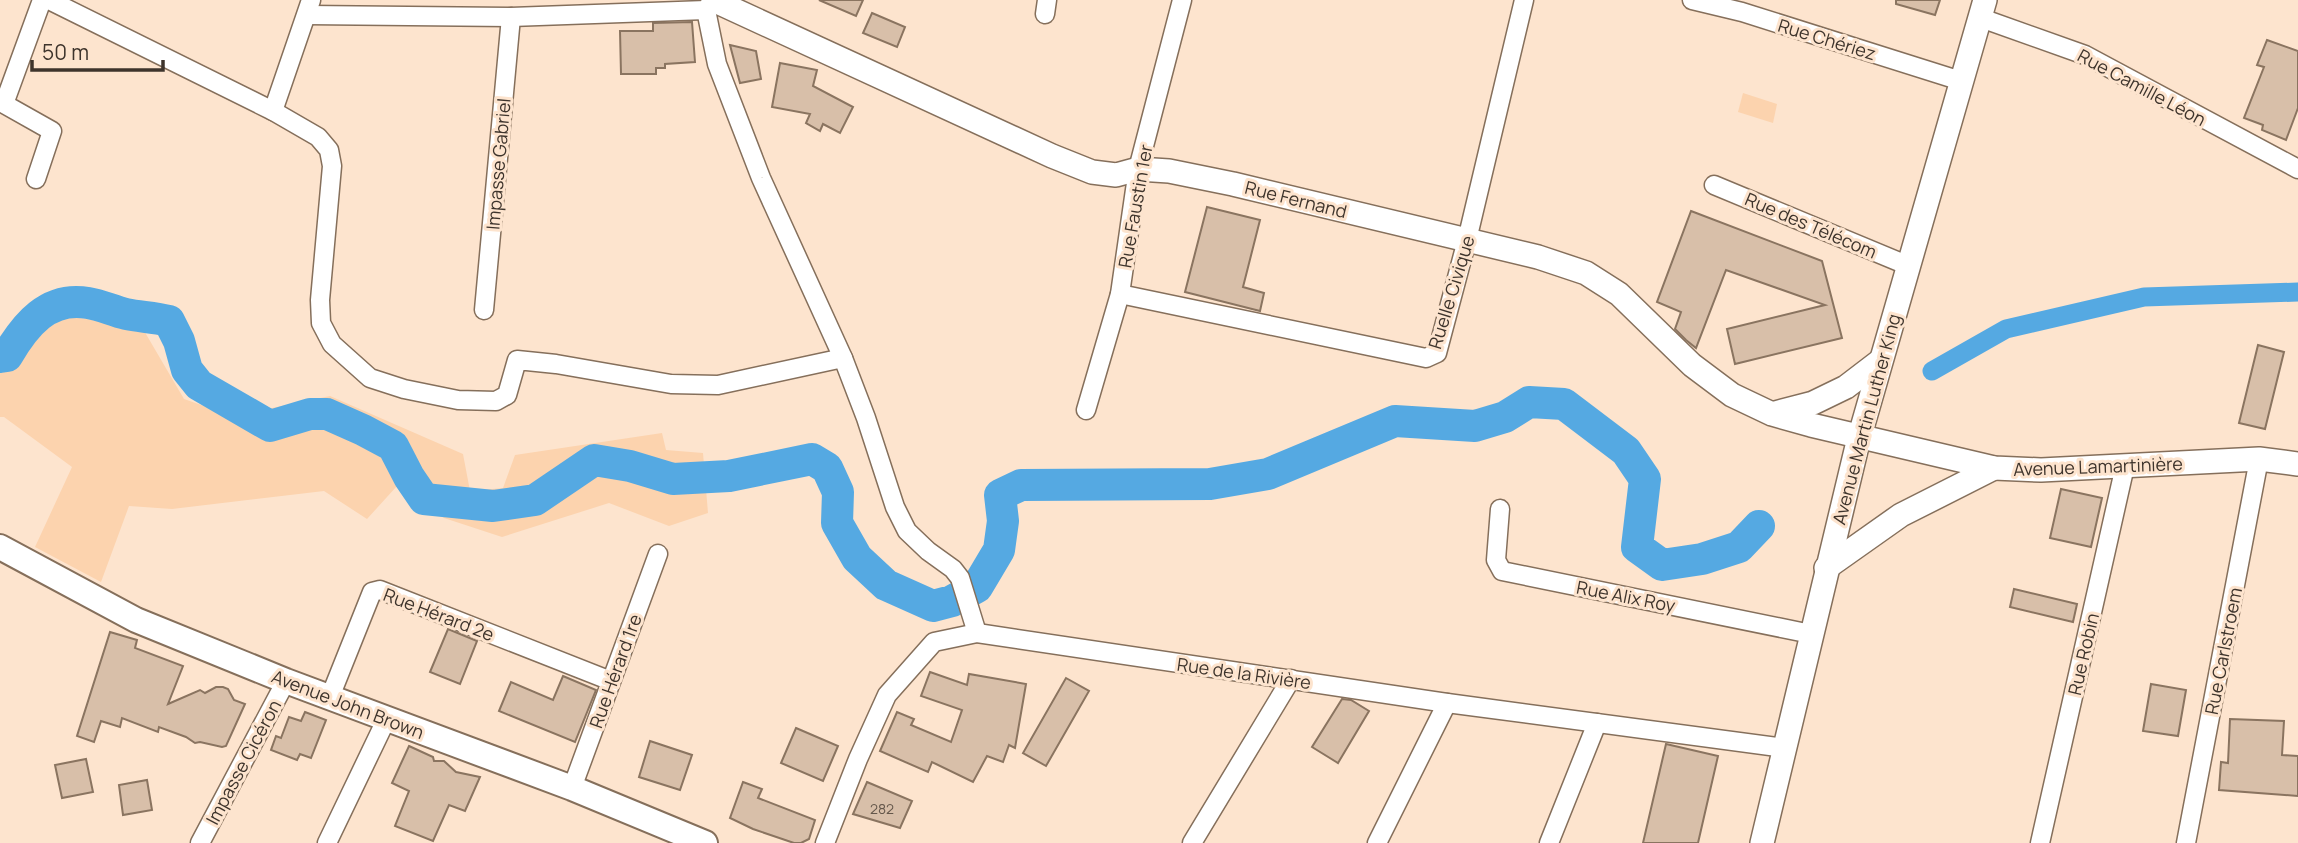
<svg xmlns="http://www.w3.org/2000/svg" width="2298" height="843" font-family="Manrope,sans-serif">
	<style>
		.green { fill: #fcd3ae }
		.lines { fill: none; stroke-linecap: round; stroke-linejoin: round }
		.canal { stroke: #55a9e2; stroke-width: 19 }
		.river { stroke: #55a9e2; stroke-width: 32 }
		.building { fill: #d8bfa9; stroke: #8a7460; stroke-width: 2 }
		.minor-casing { stroke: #856f5b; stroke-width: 21 }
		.tertiary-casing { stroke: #856f5b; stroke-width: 26 }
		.secondary-casing { stroke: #856f5b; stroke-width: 28 }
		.minor { stroke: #fff; stroke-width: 18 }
		.tertiary { stroke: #fff; stroke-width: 23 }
		.secondary { stroke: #fff; stroke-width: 24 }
		.labels { text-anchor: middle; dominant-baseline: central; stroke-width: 6; stroke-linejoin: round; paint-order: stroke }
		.number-label { font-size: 14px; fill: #64574b }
		.street-label { font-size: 18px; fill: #3e342c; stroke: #fde4ce }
	</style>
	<rect width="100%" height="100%" fill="#fde4ce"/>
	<g class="green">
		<polygon points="1743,93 1777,104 1773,123 1738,112"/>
		<polygon points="69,316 143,329 184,399 233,416 330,396 463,454 470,491 503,488 515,455 662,433 666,450 703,453 708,513 669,526 609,503 502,537 444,518 397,486 367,519 324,491 172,509 129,506 101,582 35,547 72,467 4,417 0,417 0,373 18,365 23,341"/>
	</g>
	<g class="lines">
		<polyline class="canal" points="1932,371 2006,329 2144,297 2298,292"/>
		<path class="river" d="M 0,357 L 7,356 C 25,325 48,296 88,303 C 101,305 113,311 126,314 C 140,317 154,317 169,321 L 179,341 L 187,370 L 199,385 L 270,426 L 310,414 L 327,414 L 363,430 L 393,446 L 409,477 L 424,499 L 493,506 L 535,500 L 594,460 L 630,466 L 673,479 L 729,476 L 812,459 L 827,468 L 838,492 L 837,523 L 857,558 L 886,585 L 933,606 L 952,601 L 977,587 L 999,550 L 1003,521 L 1000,495 L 1021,485 L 1210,484 L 1268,474 L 1395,421 L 1475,426 L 1505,417 L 1529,402 L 1564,404 L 1626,451 L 1645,479 L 1637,547 L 1662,565 L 1702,559 L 1739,547 L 1759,526"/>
	</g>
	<g class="building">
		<polygon points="819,0 863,0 856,16"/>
		<polygon points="1896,0 1940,0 1935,15 1896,4"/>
		<polygon points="872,13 905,27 897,47 863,33"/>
		<polygon points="692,22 695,62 665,64 665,68 656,68 656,74 621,74 620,31 653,31 653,23"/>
		<polygon points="2267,40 2298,51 2298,108 2286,140 2262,130 2263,125 2244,118 2264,67 2257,65"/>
		<polygon points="730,45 756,51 761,79 740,83"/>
		<polygon points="780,63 817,70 813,86 853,107 840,133 823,124 820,131 806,123 810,114 772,107"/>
		<polygon points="1207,207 1260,220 1243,287 1264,293 1260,311 1185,292"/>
		<polygon points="1691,211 1822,261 1842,338 1735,364 1727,329 1825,305 1726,270 1696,348 1686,340 1675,329 1681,312 1657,302"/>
		<polygon points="2258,345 2284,352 2265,429 2239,423"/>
		<polygon points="2061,489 2102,498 2091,547 2050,538"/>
		<polygon points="2014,589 2077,604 2073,622 2010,607"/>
		<polygon points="448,629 477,641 460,684 430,672"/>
		<polygon points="110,632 137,640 135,648 183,666 168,704 200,690 205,693 216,687 223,687 228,689 234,700 245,704 226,746 222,747 200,742 195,743 186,737 159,727 158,732 122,718 120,727 101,721 94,742 77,736"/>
		<polygon points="930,672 967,685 969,674 1026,684 1015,748 1009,745 1003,762 987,756 973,782 932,762 928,772 880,751 897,712 914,719 911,725 951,742 962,710 921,696"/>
		<polygon points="563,676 596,690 575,742 499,711 511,682 553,700"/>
		<polygon points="1066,678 1089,691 1046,766 1023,753"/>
		<polygon points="2151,684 2186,690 2178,736 2143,731"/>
		<polygon points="1342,699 1351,700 1369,711 1338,763 1312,747"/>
		<polygon points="305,712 326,720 311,758 300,754 297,760 271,750 276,736 281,738 289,717 301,721"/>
		<polygon points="2230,719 2284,721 2282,755 2298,756 2298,796 2219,790 2221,762 2228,763"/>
		<polygon points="796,728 838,746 823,781 781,763"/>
		<polygon points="650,741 692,755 680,790 639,777"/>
		<polygon points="1666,744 1718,756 1698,843 1643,843"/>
		<polygon points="409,746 433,757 434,761 444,761 456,772 480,777 465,811 449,805 433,841 395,826 409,791 392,783"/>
		<polygon points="86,759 93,792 62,798 55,765"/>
		<polygon points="147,780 152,810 123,815 119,785"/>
		<polygon points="743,782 762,789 758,798 815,820 809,839 801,843 794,843 753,829 730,818"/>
		<polygon points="867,782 912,801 900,828 853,814"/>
	</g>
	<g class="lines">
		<defs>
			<g id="minor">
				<polyline points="49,0 273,111 318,137 329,150 332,166 320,300 321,323 332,344 370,378 404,389 458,400 496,401 507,395 517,360 556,364 671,384 718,385 843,358"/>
				<polyline points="713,0 706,10 717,64 761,178 843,358 866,418 895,507 907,531 928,551 953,569 960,578 977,633"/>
				<polyline points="1692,0 1742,12 1961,81"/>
				<polyline points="1045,14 1047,0"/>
				<polyline points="307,15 511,17 706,10"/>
				<polyline points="1981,18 2085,55 2298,169"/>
				<polyline points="273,111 311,0"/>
				<polyline points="36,179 52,131 4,104 42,0"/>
				<polyline points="1714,185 1909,266"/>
				<polyline points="1120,294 1426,358 1437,353 1467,240 1524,0"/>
				<polyline points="484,310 511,17"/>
				<polyline points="1086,410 1120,294 1138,169 1182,0"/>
				<polyline points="1500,509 1496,560 1502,571 1811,634"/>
				<polyline points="330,697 372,592 380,590 611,681"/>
				<polyline points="572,788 658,554"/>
				<polyline points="200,843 286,681"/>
				<polyline points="327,843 387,718"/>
				<polyline points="825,843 858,759 887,695 934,642 977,633 1447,703 1785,748"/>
				<polyline points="1192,843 1291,679"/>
				<polyline points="1377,843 1447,703"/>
				<polyline points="1549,843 1597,723"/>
				<polyline points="2040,843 2125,466"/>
				<polyline points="2186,843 2259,459"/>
			</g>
			<g id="tertiary">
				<polyline points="713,0 1052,156 1092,172 1116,175 1138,169 1169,171 1233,184 1538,257 1586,273 1619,294 1692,365 1732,395 1772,414 1811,425 1994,468 2041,470 2259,459 2298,464"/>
				<polyline points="1775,413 1813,403 1846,387 1880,361"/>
				<polyline points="1826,568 1901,515 1994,468"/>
				<polyline points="1762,843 1858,442 1985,0"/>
			</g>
			<polyline id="secondary" points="0,547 136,620 286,681 572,788 705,843"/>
		</defs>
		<use href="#minor" class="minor-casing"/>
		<use href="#tertiary" class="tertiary-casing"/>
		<use href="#secondary" class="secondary-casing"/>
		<use href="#minor" class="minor"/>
		<use href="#tertiary" class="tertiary"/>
		<use href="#secondary" class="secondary"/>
	</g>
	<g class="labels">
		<g class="number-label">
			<text x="882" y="808">282</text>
		</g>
		<g class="street-label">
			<text transform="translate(1827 39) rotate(17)">Rue Chériez</text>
			<text transform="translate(2142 87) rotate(28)">Rue Camille Léon</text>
			<text transform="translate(498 164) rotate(-85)">Impasse Gabriel</text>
			<text transform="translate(1296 199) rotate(14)">Rue Fernand</text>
			<text transform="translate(1135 206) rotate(-80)">Rue Faustin 1er</text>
			<text transform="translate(1811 225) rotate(23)">Rue des Télécom</text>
			<text transform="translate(1451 292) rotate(-73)">Ruelle Civique</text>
			<text transform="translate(1866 419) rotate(-75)">Avenue Martin Luther King</text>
			<text transform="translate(2098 466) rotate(-2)">Avenue Lamartinière</text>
			<text transform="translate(1626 596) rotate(11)">Rue Alix Roy</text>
			<text transform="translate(439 614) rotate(21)">Rue Hérard 2e</text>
			<text transform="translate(2223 651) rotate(-79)">Rue Carlstroem</text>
			<text transform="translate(2083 654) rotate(-77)">Rue Robin</text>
			<text transform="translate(615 671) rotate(-70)">Rue Hérard 1re</text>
			<text transform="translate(1244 673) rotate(8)">Rue de la Rivière</text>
			<text transform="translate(348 704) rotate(21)">Avenue John Brown</text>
			<text transform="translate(243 762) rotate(-62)">Impasse Cicéron</text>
		</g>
	</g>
	<path d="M32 60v10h131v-10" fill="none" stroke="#3e342c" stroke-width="3.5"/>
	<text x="42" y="60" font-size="21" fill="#3e342c" stroke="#fde4ce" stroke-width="5" paint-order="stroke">50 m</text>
</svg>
